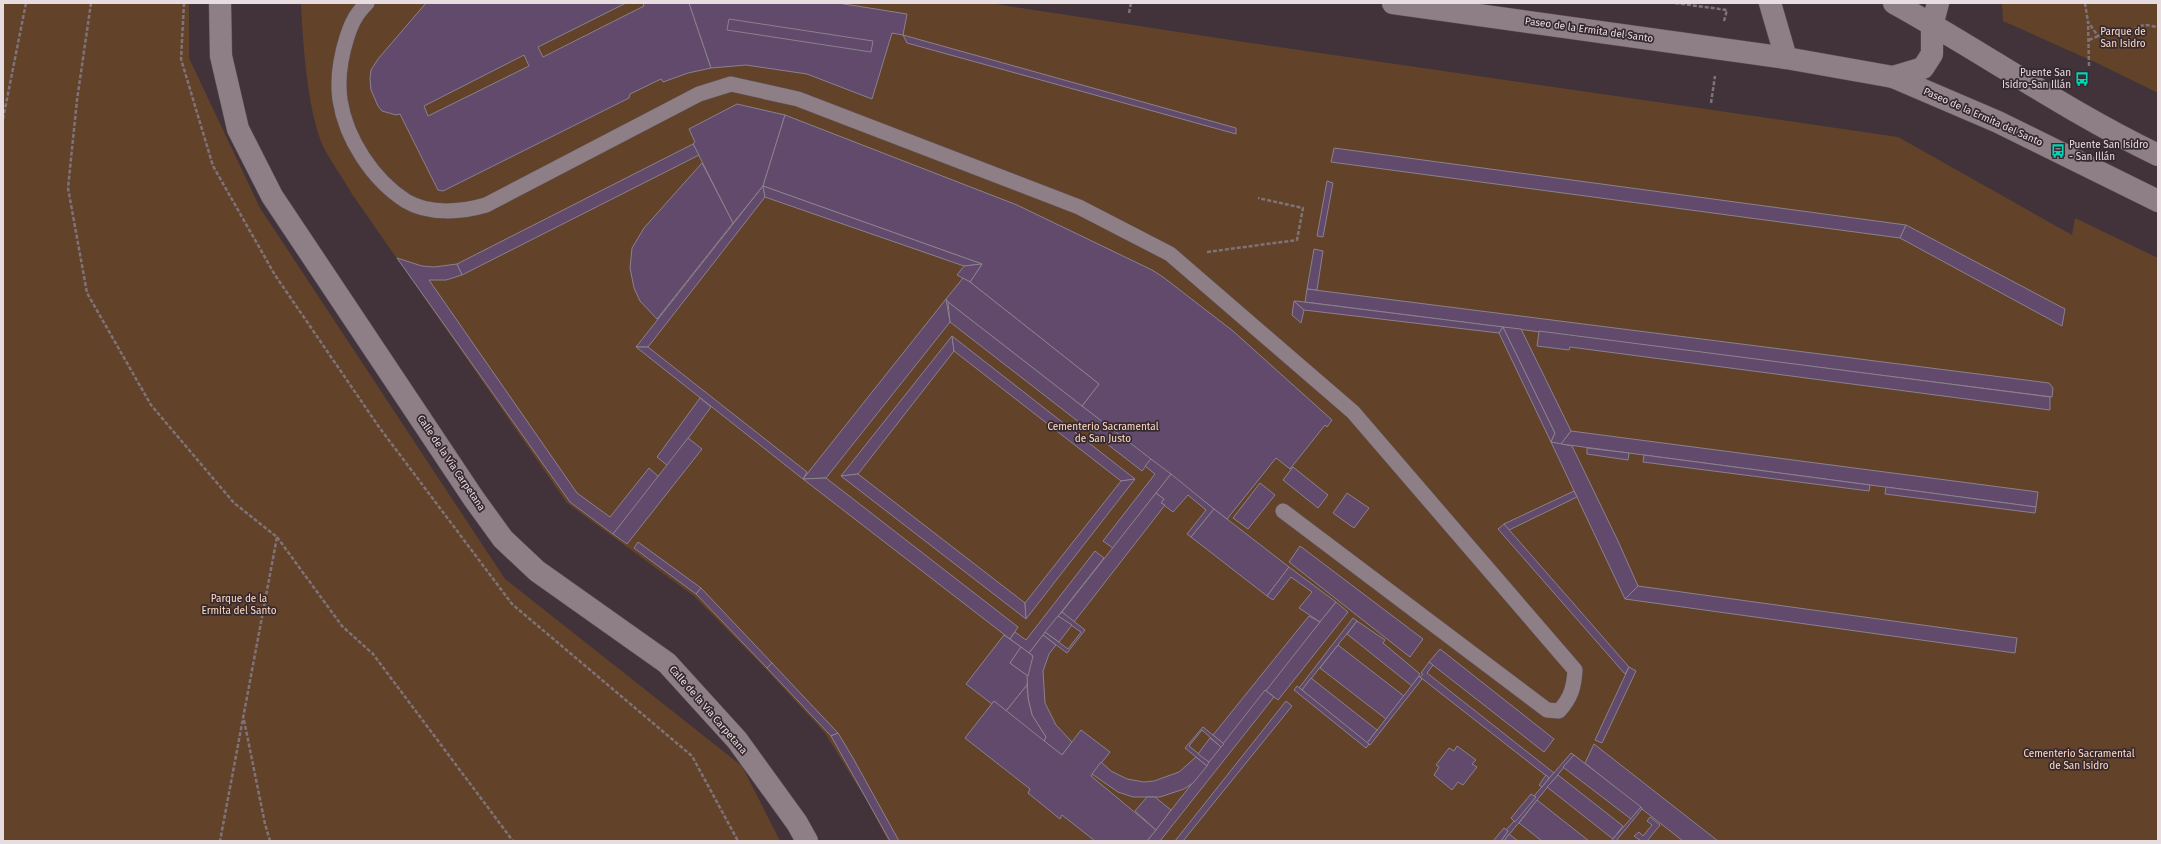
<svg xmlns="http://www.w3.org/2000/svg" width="2161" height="844" font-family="'Fira Sans',sans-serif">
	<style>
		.green { fill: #624329 }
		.building { fill: #614a6b; stroke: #8a818e; fill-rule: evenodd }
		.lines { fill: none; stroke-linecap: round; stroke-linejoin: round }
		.service-casing { stroke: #5d5156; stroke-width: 16 }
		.minor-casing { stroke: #5d5156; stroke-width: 23 }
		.tertiary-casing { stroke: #5d5156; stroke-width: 23 }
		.path { stroke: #7f7278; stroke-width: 2.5; stroke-dasharray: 4 2; stroke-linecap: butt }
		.service { stroke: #8e7e85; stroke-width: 15 }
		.minor { stroke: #8e7e85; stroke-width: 22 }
		.tertiary { stroke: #8e7e85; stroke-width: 22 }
		.labels { text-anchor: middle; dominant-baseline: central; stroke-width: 3.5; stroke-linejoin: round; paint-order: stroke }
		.street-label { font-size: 10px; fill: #e7dde1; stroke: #36292f }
		.park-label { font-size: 10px; fill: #ffdbc0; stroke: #36292f }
		.poi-label { font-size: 10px; fill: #e7dde1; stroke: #36292f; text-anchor: end }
	</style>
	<rect width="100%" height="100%" fill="#413339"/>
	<g class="green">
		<polygon points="3,3 189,3 189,58 260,208 505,579 742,766 780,841 3,841"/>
		<path d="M 301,3 L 989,3 L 1244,42 L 1898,137 L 2072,235 L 2075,218 L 2158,258 L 2158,841 L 888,841 L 867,801 L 825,733 L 762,665 L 694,596 L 567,503 L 352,194 C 343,178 331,162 323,146 C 307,109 303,44 301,3 Z"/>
		<polygon points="2002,3 2158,3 2158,93 2097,63 2003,21"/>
	</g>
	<g class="building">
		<path d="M 426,3 L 626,3 L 538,47 L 543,57 L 644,6 L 643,3 L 689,3 L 711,68 L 688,73 L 663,82 L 661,79 L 630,94 L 629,98 L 443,191 L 438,190 L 400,114 L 396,115 L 382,111 L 378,106 L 371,90 L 370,79 L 371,70 L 378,59 ZM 524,55 L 529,66 L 428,116 L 424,106 Z"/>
		<polygon points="689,3 838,3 907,14 903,35 892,33 872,99 807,74 746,65 711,68"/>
		<polygon points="729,19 873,41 871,52 727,30"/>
		<polygon points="903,35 1236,128 1236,134 907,43"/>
		<polygon points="737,104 785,115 763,186 733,223 693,144 695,142 689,129"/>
		<polygon points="785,115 1017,205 1152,270 1163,277 1233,331 1332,420 1327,427 1325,425 1290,469 1276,458 1227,519 1082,406 1099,384 970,282 982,264 763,186"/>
		<polygon points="693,144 699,155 462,275 457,264"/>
		<polygon points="1334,148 1906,225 1900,238 1331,162"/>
		<polygon points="702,163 733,223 657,319 640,301 634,288 630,268 632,248 644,228"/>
		<polygon points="1327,181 1333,183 1323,237 1317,236"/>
		<polygon points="763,186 765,197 648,347 636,347"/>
		<polygon points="763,186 982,264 964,266 765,197"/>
		<polygon points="1906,225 2065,309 2062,326 1900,238"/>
		<polygon points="1314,249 1323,251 1317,290 1307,289"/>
		<polygon points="397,258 422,266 434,267 457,264 462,275 446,280 429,280 577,493 610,517 649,468 659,477 613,534 570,502"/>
		<polygon points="982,264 970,282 957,275 964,266"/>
		<polygon points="963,278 970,282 1099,384 1082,406 948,302 946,299"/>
		<polygon points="1307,289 2049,383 2053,388 2052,397 1305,302"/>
		<polygon points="946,299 950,322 826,478 803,479"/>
		<polygon points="1294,301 1304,310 1301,323 1292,315"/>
		<polygon points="1294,301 1296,301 1503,327 1499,333 1304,310"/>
		<polygon points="948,302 1082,406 1151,459 1142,471 950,322"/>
		<polygon points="1503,327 1555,433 1551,442 1499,333"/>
		<polygon points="1503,327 1521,329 1571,431 1561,444 1551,442 1555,433"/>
		<polygon points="1539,331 2050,397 2050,410 1570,347 1569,350 1537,346"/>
		<polygon points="952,336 954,351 858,474 841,476"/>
		<polygon points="952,336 1135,479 1121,481 954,351"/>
		<polygon points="636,347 648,347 807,472 803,479"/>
		<polygon points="700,398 711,407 668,466 657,457"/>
		<polygon points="1571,431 2038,492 2036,507 1561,444"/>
		<polygon points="688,438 702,449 627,544 613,534"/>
		<polygon points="1551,442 1572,446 1618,541 1638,586 1625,599"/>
		<polygon points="1587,448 1629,453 1628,460 1587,454"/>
		<polygon points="1644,455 1870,485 1869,491 1643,462"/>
		<polygon points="1151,459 1171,474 1113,548 1103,541 1155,474 1145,466"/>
		<polygon points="1293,467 1328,495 1318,508 1283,480"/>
		<polygon points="858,474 1025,603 1026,619 841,476"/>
		<polygon points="1171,474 1214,509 1191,537 1187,534 1206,510 1188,495 1173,512 1161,503 1164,499 1156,493"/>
		<polygon points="826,478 1018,627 1010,639 803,479"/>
		<polygon points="1135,479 1026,619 1025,603 1121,481"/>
		<polygon points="1260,483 1275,495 1248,529 1233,518"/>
		<polygon points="1886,487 2036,507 2035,513 1885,494"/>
		<polygon points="1574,491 1577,497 1507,531 1504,524"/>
		<polygon points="1156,493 1164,499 1161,503 1165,505 1074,622 1062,612"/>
		<polygon points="1347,493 1369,508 1354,528 1333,513"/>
		<polygon points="1214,509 1289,567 1267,596 1191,537"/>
		<polygon points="1504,524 1629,667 1625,674 1498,529"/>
		<polygon points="638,542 701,588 696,594 634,548"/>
		<polygon points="1300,546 1423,639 1410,657 1289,562"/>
		<polygon points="1095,551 1104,558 1029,653 1010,639 1015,632 1026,640"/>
		<polygon points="1289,567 1336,602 1320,622 1299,608 1312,592 1291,577 1273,600 1267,596"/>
		<polygon points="1638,586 2017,638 2015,653 1625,599"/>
		<polygon points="701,588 772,663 767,668 696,594"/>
		<polygon points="1336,602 1348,612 1278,700 1265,690"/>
		<polygon points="1062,612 1085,630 1067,653 1043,635 1045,632 1068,649 1081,632 1058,616"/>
		<polygon points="1058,616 1072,625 1059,642 1045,632"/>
		<polygon points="1309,616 1320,622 1224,744 1213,735"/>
		<polygon points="1353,618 1357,621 1302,690 1299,688"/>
		<polygon points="1357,621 1385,640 1383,643 1420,674 1412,686 1347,634"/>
		<polygon points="1004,635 1021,647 1010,663 1028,676 1027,685 1006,711 994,701 992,704 966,684"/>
		<polygon points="1043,635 1056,645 1049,654 1043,671 1045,703 1056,725 1072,742 1062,755 1044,741 1046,737 1032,715 1028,698 1027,674 1033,656 1029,653"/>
		<polygon points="1338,645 1404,696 1386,719 1320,668"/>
		<polygon points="1021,647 1033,656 1028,676 1010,663"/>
		<polygon points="1440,649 1554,739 1544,752 1429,662"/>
		<polygon points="1429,662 1433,665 1427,673 1554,773 1549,778 1420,677 1423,674 1421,673"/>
		<polygon points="772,663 803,696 838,733 831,736 767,668"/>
		<polygon points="1629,667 1636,671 1602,743 1595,740"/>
		<polygon points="1419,676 1422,679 1370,745 1367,743"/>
		<polygon points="1311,678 1377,730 1367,743 1302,690"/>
		<polygon points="1027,685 1028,698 1032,715 1046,737 1044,741 1006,711"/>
		<polygon points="1297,686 1369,744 1367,747 1366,748 1294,690"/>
		<polygon points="1265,690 1274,697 1160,841 1147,841"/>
		<polygon points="994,701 1062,755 1081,730 1110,752 1091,776 1156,830 1147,841 1095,841 1062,815 1060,819 1028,793 1030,789 965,738"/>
		<polygon points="1286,701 1292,706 1183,841 1175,841"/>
		<polygon points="1203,727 1224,744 1221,747 1202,730 1189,746 1209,762 1207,766 1185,748"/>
		<polygon points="838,733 853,758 899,841 890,841 831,736"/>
		<polygon points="1210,738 1221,747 1209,762 1198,754"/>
		<polygon points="1594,744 1718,841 1683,841 1642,809 1585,763"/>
		<polygon points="1457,746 1476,760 1472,764 1477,767 1463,785 1458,782 1452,790 1434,775 1439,767 1436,765 1449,748 1454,751"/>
		<polygon points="1571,753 1574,755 1537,800 1504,841 1501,841 1508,831 1506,830 1536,797 1534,796"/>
		<polygon points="1574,755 1641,807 1631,819 1563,767"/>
		<polygon points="1196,757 1207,766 1193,783 1184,789 1160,797 1133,797 1118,792 1092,774 1101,762 1111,771 1127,779 1144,782 1154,781 1179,772"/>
		<polygon points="1546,775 1549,778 1542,787 1539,785"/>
		<polygon points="1558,775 1623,826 1613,839 1547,787"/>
		<polygon points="1531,794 1536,797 1515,822 1511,818"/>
		<polygon points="1147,797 1155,797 1171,810 1156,830 1135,811"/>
		<polygon points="1537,800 1589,841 1542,841 1519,823"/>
		<polygon points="1641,807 1642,809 1616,841 1611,841"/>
		<polygon points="1650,817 1660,825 1647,841 1641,841 1634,836 1639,832 1643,836 1652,825 1647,821"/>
		<polygon points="1504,828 1508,831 1501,841 1493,841"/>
		<polygon points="1509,834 1518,841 1504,841"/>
	</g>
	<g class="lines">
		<defs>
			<path id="service" d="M 367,3 C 362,8 357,14 354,20 C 351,25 349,31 347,37 C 341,56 337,79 340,100 C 346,139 373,180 406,201 C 429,215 462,212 486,205 L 699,94 L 731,84 L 798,99 L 1079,207 L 1170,254 L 1353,412 L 1575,670 C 1574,687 1571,698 1559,711 L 1547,710 L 1283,511"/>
			<polyline id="minor" points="1932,26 1938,3"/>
			<g id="tertiary">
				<polyline points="220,3 221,56 238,129 272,196 474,499 503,539 537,571 667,663 737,740 797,823 807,841"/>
				<polyline points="1393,3 1786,58 1893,77 1998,122 2158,201"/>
				<polyline points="1770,3 1786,58"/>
				<path d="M 1894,3 C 1983,52 2066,111 2158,155"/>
				<polyline points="1893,77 1923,68 1932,54 1932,26"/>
			</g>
		</defs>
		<use href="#service" class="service-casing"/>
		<use href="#minor" class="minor-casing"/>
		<use href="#tertiary" class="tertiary-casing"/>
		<g class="path">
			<polyline points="91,3 77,100 68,188 87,293 151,405 234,503 277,537 220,841"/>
			<polyline points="184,3 181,59 213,166 275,275 379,427 512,604 692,756 738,841"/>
			<polyline points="1675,3 1727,10 1724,21"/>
			<polyline points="2085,3 2088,22"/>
			<polyline points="1129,13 1131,3"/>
			<polyline points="2089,40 2098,36"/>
			<path d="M 2089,66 L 2088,22 L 2098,36 L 2106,31 C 2133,43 2125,29 2145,25 C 2149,25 2154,27 2158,27"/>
			<polyline points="1711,103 1715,76"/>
			<polyline points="3,119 26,3"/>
			<polyline points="1207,252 1297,240 1303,208 1258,198"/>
			<polyline points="277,537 342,626 373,654 513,841"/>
			<polyline points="244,720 265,824 270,841"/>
		</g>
		<use href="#service" class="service"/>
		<use href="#minor" class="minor"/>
		<use href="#tertiary" class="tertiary"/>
	</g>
	<defs>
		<symbol id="bus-bare" viewBox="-9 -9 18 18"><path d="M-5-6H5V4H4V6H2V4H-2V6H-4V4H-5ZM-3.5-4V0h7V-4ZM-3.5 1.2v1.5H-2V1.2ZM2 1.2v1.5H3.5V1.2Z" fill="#04d5b6" stroke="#36292f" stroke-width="2.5" paint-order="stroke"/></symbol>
	</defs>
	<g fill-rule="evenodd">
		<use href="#bus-bare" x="2072" y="69" width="20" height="20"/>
		<use href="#bus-bare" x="2048" y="141" width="20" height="20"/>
	</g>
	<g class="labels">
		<g class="street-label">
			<text transform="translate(1589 30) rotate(8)">Paseo de la Ermita del Santo</text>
			<text transform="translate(1983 117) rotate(24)">Paseo de la Ermita del Santo</text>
			<text transform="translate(451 463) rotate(56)">Calle de la Vía Carpetana</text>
			<text transform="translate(708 710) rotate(49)">Calle de la Vía Carpetana</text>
		</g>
		<g class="park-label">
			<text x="2123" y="32">Parque de<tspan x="2123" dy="12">San Isidro</tspan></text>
			<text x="1103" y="427">Cementerio Sacramental<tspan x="1103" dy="12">de San Justo</tspan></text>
			<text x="239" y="599">Parque de la<tspan x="239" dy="12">Ermita del Santo</tspan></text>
			<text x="2079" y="754">Cementerio Sacramental<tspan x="2079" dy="12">de San Isidro</tspan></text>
		</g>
		<g class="poi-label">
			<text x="2071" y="73">Puente San<tspan x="2071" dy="12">Isidro-San Illán</tspan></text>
			<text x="2069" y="145" text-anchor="start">Puente San Isidro<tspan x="2069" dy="12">- San Illán</tspan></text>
		</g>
	</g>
	<rect width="2161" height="844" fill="none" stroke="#e7dde1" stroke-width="8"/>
</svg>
